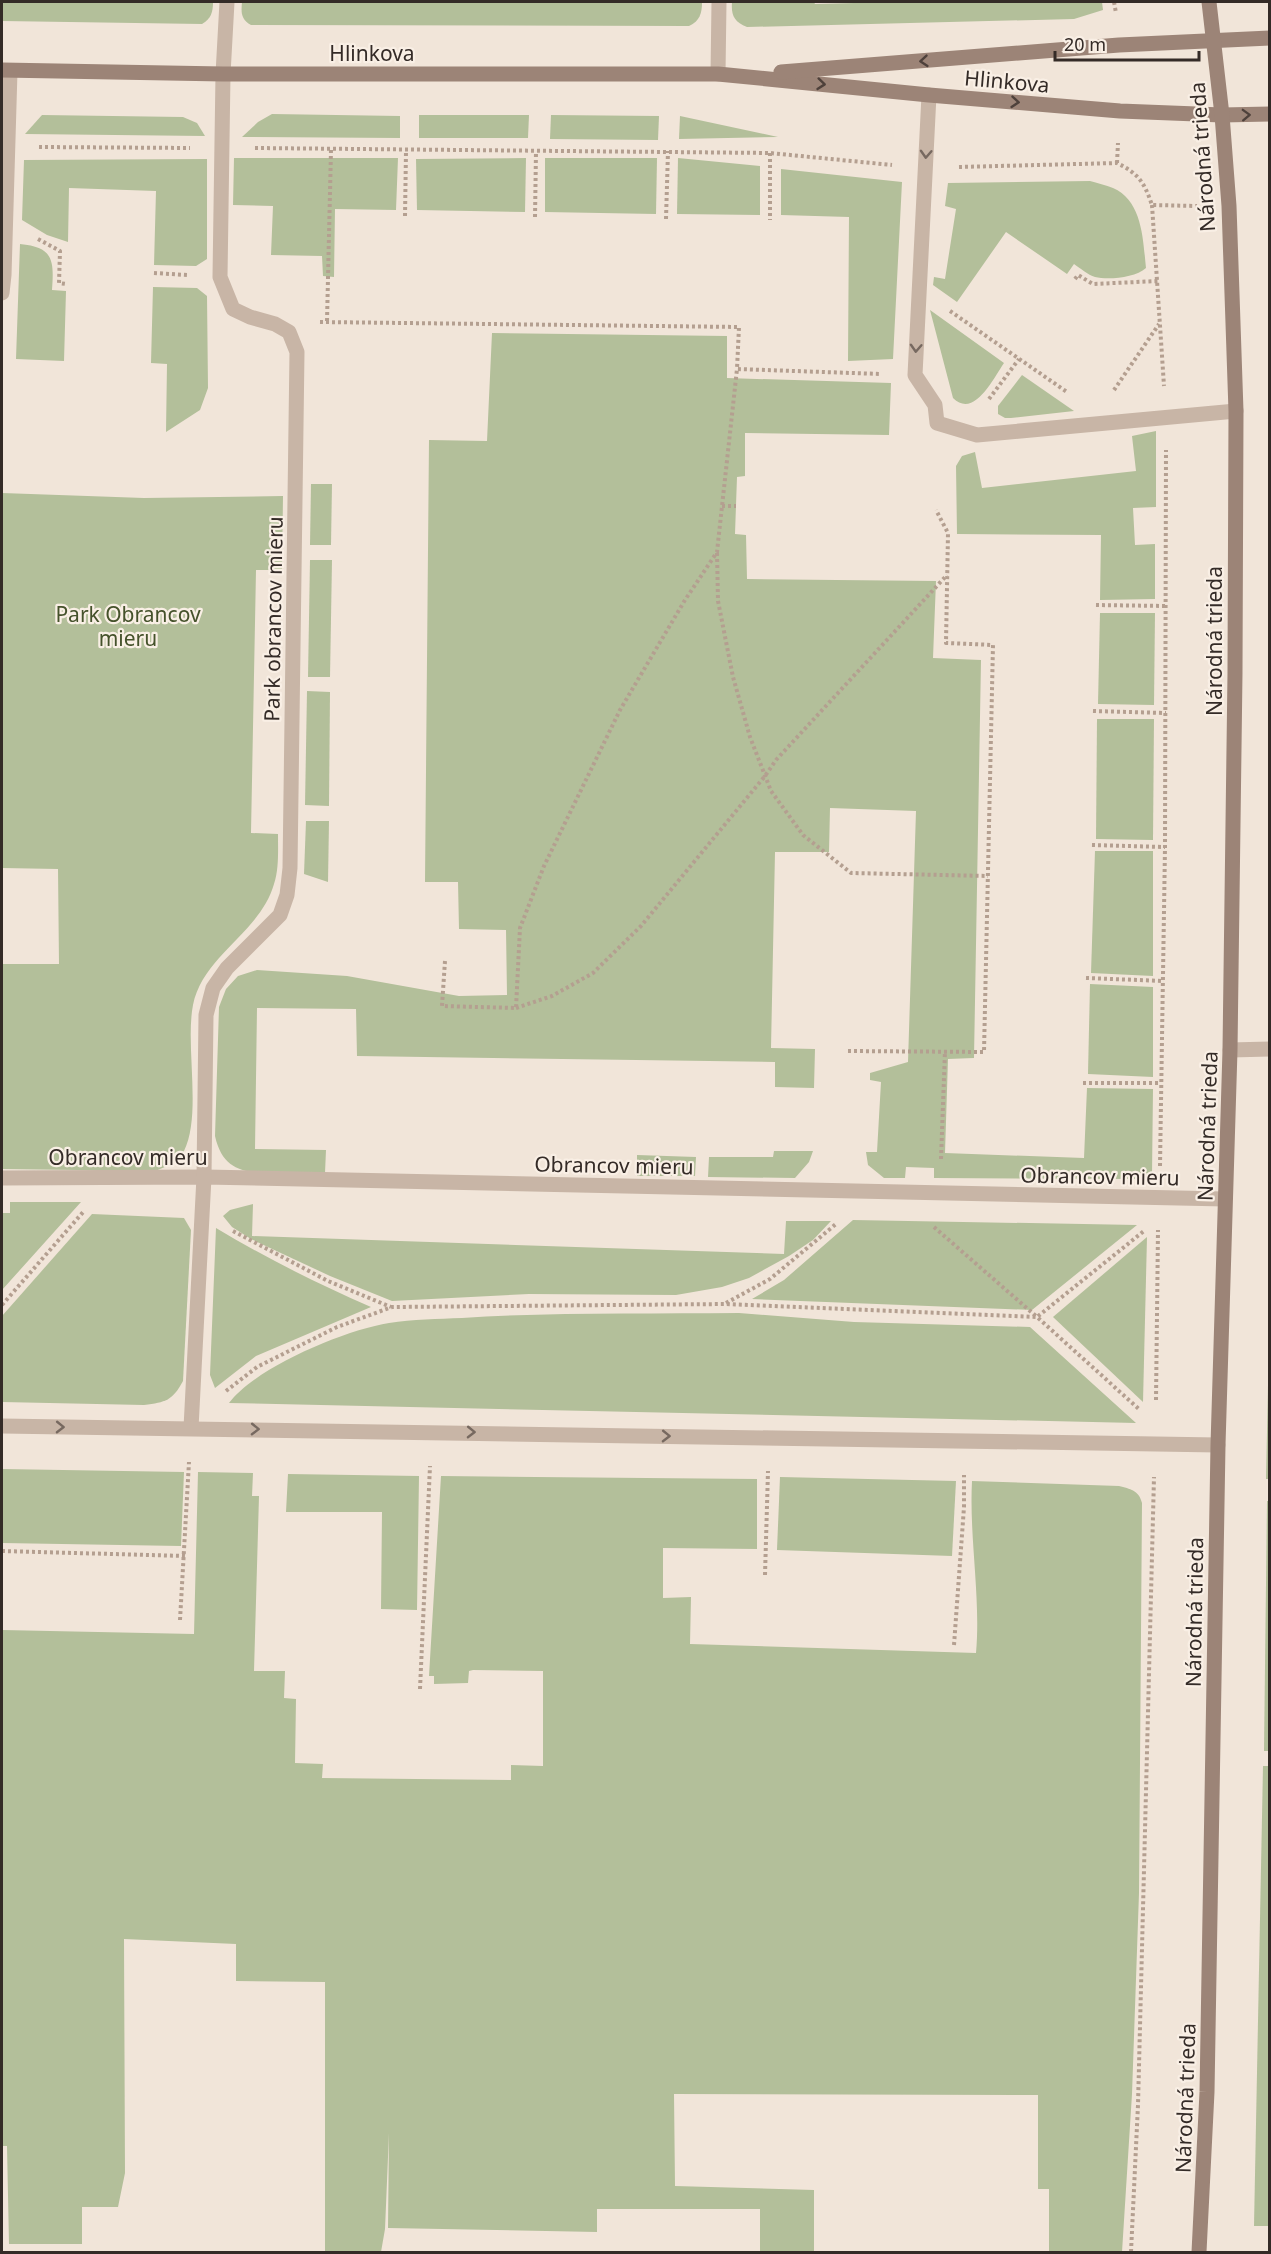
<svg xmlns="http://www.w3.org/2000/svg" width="1271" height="2254" font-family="'Noto Sans',sans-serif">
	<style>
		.green { fill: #b3bf9a }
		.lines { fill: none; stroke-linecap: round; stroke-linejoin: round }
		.path { stroke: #b49f90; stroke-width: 4; stroke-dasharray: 3 3; stroke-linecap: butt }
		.lane { stroke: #c8b5a6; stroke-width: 15 }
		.street { stroke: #c8b5a6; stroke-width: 15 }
		.secondary { stroke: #9c8477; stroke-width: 15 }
		.oneway { stroke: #4e413b }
		.oneway2 { stroke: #776960 }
		.labels { text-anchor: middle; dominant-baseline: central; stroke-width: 4.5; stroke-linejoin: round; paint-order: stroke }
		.street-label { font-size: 21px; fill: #342b27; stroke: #f9efe5 }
		.park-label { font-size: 21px; fill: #45522b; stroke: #f9efe5 }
	</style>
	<rect width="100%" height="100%" fill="#f1e5d9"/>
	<g class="green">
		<path d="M 2,2 L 213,2 C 213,12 211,19 202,24 L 2,21 Z"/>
		<path d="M 242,2 L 702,2 C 702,13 700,21 689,26 L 251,25 C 241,19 241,13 242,2 Z"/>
		<path d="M 732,2 L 814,2 L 815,4 L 893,2 L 1102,2 L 1103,10 L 1074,19 L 747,27 C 734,22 731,15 732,2 Z"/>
		<polygon points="272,114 400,116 400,138 242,137 258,122"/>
		<polygon points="42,115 183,117 197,123 205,136 25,134"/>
		<polygon points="419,115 529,115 528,138 419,138"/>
		<polygon points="551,115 659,116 658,140 550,139"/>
		<polygon points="680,116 778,137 679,139"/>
		<polygon points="234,158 398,158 396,210 335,209 334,277 323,276 322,256 271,255 273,206 233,205"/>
		<polygon points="526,158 525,212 417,210 416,159"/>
		<polygon points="545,158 657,158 656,214 545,212"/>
		<polygon points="678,158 760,166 760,215 677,214"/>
		<polygon points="207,159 207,259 196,266 154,265 156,191 69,188 68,242 47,235 22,220 24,160"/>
		<polygon points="781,169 902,182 893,359 848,361 849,217 781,215"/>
		<path d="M 1090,181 C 1097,183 1106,185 1113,188 C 1143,201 1143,241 1146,268 C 1135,278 1108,280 1095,277 C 1088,275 1080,268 1074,264 L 1067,274 L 1006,232 L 957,302 L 933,285 L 934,277 L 945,279 L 956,209 L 945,206 L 948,183 Z"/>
		<path d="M 20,244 C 54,247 54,261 52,290 L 66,291 L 64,361 L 16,359 Z"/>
		<polygon points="153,287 197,288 207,296 208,388 200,410 166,432 167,364 151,363"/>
		<path d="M 930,310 L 1004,363 C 993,379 974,419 953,398 Z"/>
		<path d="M 492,333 L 727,336 L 727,378 L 891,383 L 889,435 L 745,433 L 745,476 L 737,477 L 735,534 L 746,535 L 747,579 L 936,581 L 933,658 L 981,660 L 974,1058 L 948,1059 L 945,1153 L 1084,1158 L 1087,1088 L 1153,1089 L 1152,1175 L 1137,1179 L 934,1178 L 934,1168 L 906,1167 L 905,1178 L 884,1178 L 868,1165 L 866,1152 L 877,1152 L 881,1082 L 870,1080 L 870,1073 L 908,1062 L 916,811 L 830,808 L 829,852 L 775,852 L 771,1048 L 815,1049 L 814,1088 L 775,1087 L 775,1062 L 357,1056 L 356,1009 L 257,1008 L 255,1149 L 326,1150 L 325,1173 C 309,1173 293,1173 277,1173 C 246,1173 223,1172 215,1136 L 219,1007 L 226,989 L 238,976 L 257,970 L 347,976 L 459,996 L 507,995 L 506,930 L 459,929 L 458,882 L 425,882 L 429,440 L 487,441 Z"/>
		<polygon points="1022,375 1074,411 1011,418 1005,418 998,414 998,406"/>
		<polygon points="1156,431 1156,507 1133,508 1135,545 1155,544 1155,599 1100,600 1101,535 957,534 956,466 962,456 975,452 982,488 1136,471 1132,436"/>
		<polygon points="311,484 332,484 331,545 310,545"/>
		<path d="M 2,493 L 144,498 L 283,496 L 282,570 L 256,570 L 251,833 L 278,834 C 278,851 279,869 274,884 C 260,933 203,955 193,1005 C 185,1046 202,1114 184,1151 C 179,1162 165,1167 155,1171 L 2,1169 L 2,964 L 59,964 L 58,869 L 2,868 Z"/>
		<polygon points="310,560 332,560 330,677 308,677"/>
		<polygon points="1100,613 1155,613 1154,705 1098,704"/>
		<polygon points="307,691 330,692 329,806 305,805"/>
		<polygon points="1097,719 1154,719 1153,840 1096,839"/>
		<polygon points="306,821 329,821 328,882 304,874"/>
		<polygon points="1095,851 1153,851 1153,976 1091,973"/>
		<polygon points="1090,984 1153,987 1153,1077 1088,1074"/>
		<polygon points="774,1151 813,1151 809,1162 795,1178 708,1177 709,1157 773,1157"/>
		<polygon points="637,1155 696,1157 695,1176 637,1176"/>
		<polygon points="10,1202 81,1202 2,1290 2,1213 10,1213"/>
		<polygon points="253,1204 252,1236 784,1254 786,1221 831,1221 813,1240 789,1256 749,1278 722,1287 676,1295 529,1294 392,1301 330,1276 251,1239 232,1227 223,1216 230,1210"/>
		<path d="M 92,1214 L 184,1218 L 191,1230 L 183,1381 C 172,1401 166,1402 144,1405 L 2,1402 L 2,1316 Z"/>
		<polygon points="853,1220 1137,1225 1032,1310 752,1299 784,1280"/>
		<path d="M 216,1228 C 266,1258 318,1284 371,1307 L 256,1356 L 215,1388 L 210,1375 Z"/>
		<polygon points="1147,1237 1143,1402 1053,1317"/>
		<path d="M 739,1313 L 854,1322 L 1030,1327 L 1136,1423 L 229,1403 C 256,1367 345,1330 389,1323 C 413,1319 438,1319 462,1318 C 554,1312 646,1314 739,1313 Z"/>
		<polygon points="1269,1338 1270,1479 1266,1479"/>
		<polygon points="2,1469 184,1472 181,1546 2,1543"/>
		<path d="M 198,1472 L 253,1473 L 252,1496 L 259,1496 L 254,1671 L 285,1671 L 284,1698 L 296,1699 L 295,1763 L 323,1764 L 322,1778 L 511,1780 L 511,1765 L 543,1766 L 543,1671 L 473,1670 L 469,1671 L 468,1683 L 434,1684 L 434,1676 L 429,1676 L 441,1476 L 757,1479 L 757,1549 L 663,1548 L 663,1598 L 691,1597 L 690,1644 L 976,1653 C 981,1597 969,1538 972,1481 L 1119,1486 C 1130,1489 1139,1490 1142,1503 L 1139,1893 L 1132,2094 L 1122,2252 L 1049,2252 L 1049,2189 L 1038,2189 L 1038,2095 L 674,2094 L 675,2186 L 814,2190 L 814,2252 L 760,2252 L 760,2209 L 597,2209 L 597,2232 L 388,2228 L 389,2133 L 385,2229 L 381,2252 L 325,2252 L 325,1982 L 236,1981 L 236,1944 L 124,1939 L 125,2173 L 118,2207 L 82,2207 L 82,2244 L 9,2244 L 7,2146 L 2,2146 L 2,1630 L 194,1634 Z"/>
		<polygon points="288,1474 419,1476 417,1610 381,1609 382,1512 286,1512"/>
		<polygon points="780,1477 956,1481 952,1556 777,1550"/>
		<polygon points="1267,1501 1270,1501 1269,1751 1264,1751"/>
		<polygon points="1263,1766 1270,1766 1269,2226 1254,2226"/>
	</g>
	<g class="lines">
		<g class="path">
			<polyline points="1114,2 1116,13"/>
			<polyline points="39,147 190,148"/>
			<polyline points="255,148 770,153 892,165"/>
			<polyline points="770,153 770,220"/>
			<polyline points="1117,163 1118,143"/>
			<path d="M 959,167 L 1117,163 C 1139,174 1144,182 1152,205 L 1197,206"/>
			<polyline points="1152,205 1164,386"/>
			<polyline points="405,216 406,151"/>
			<polyline points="535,217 536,151"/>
			<polyline points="666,219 668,151"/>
			<polyline points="38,239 60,251 59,283 66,284"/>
			<polyline points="154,273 187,275"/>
			<polyline points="1075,279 1078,275 1093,284 1158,281"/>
			<polyline points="950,311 1067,392"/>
			<polyline points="327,321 331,150"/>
			<polyline points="320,322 739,327 737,369 881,374"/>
			<polyline points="1114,390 1159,324"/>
			<polyline points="989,399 1019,359"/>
			<polyline points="722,506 736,506"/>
			<polyline points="717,553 718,601 733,677 750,737 771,791 803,835 851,873 988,876"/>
			<polyline points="1096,605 1167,606"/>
			<polyline points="1093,711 1166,713"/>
			<polyline points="1092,845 1165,847"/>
			<polyline points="445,961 442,1006 516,1008 520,928 544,866 620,710 685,600 717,552 737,369"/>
			<polyline points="1086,978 1164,981"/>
			<polyline points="516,1008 552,996 593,973 641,926 765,776 776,760 947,575"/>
			<polyline points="848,1051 984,1052 993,645 946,643 948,533 936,510"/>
			<polyline points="1083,1083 1161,1083"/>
			<polyline points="941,1159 945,1051"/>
			<polyline points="1160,1166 1165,847 1166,450"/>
			<polyline points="934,1227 1037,1317 1144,1231"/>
			<polyline points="233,1231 328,1281 391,1307"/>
			<polyline points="726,1303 770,1279 836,1224"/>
			<polyline points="2,1305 84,1211"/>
			<polyline points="226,1391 257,1367 337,1327 392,1307 726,1304 1037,1317 1140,1410"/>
			<polyline points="1156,1400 1158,1230"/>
			<polyline points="2,1551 185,1556"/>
			<polyline points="765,1575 768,1471"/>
			<polyline points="180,1620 189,1462"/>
			<polyline points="954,1645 964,1507 964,1475"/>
			<polyline points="420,1689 430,1466"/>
			<polyline points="1131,2252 1138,2105 1154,1477"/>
		</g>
		<g class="lane">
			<polyline points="718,74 719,2"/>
			<polyline points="929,95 915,375 935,405 937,423 977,435 1236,411"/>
			<polyline points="2,293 4,275 10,71"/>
			<polyline points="1230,1050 1270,1049"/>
			<polyline points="2,1178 204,1177 1225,1199"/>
			<polyline points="191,1428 204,1177 206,1015 213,988 227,968 280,915 287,895 290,868 297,352 289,332 275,324 250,317 233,309 220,277 223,74 227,2"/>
		</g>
		<polyline class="street" points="2,1426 1218,1445"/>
		<g class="secondary">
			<polyline points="2,70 223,74 718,74 929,95 1120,111 1222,115 1270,114"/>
			<polyline points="781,72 1119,45 1270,38"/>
			<polyline points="1199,2252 1207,2092 1218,1445 1230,1050 1235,673 1236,411 1229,206 1222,115 1209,2"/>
		</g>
	</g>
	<defs><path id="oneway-chevron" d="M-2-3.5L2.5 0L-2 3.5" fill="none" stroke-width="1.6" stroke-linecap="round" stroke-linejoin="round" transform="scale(1.5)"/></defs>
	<g class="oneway">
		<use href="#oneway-chevron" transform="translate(924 61) rotate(175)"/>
		<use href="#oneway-chevron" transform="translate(821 84) rotate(6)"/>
		<use href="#oneway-chevron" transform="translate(1015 102) rotate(5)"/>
		<use href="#oneway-chevron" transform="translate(1246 115) rotate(-2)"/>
	</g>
	<g class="oneway2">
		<use href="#oneway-chevron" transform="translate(926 154) rotate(93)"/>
		<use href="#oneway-chevron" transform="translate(916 348) rotate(93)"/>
		<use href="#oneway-chevron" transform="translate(60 1427) rotate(1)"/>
		<use href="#oneway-chevron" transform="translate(255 1429) rotate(1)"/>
		<use href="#oneway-chevron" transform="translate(471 1432) rotate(1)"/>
		<use href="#oneway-chevron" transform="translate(666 1436) rotate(1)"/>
	</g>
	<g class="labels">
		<g class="street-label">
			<text x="372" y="53">Hlinkova</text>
			<text transform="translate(1007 81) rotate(5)">Hlinkova</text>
			<text transform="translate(1202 157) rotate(-94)">Národná trieda</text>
			<text transform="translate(273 619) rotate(-89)">Park obrancov mieru</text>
			<text transform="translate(1214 641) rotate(-90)">Národná trieda</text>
			<text transform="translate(1207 1126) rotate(-88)">Národná trieda</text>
			<text x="128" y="1157">Obrancov mieru</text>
			<text transform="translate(614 1165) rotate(1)">Obrancov mieru</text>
			<text transform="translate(1100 1176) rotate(1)">Obrancov mieru</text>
			<text transform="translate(1194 1612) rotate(-89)">Národná trieda</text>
			<text transform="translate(1185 2098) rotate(-88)">Národná trieda</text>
		</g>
		<g class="park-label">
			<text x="128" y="614">Park Obrancov<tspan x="128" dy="24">mieru</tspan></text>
		</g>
	</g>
	<rect width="1271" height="2254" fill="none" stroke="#342b27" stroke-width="6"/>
	<path d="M1055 51v9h144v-9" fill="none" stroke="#342b27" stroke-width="3"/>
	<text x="1064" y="51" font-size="18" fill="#342b27" stroke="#f9efe5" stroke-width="4.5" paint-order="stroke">20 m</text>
</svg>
